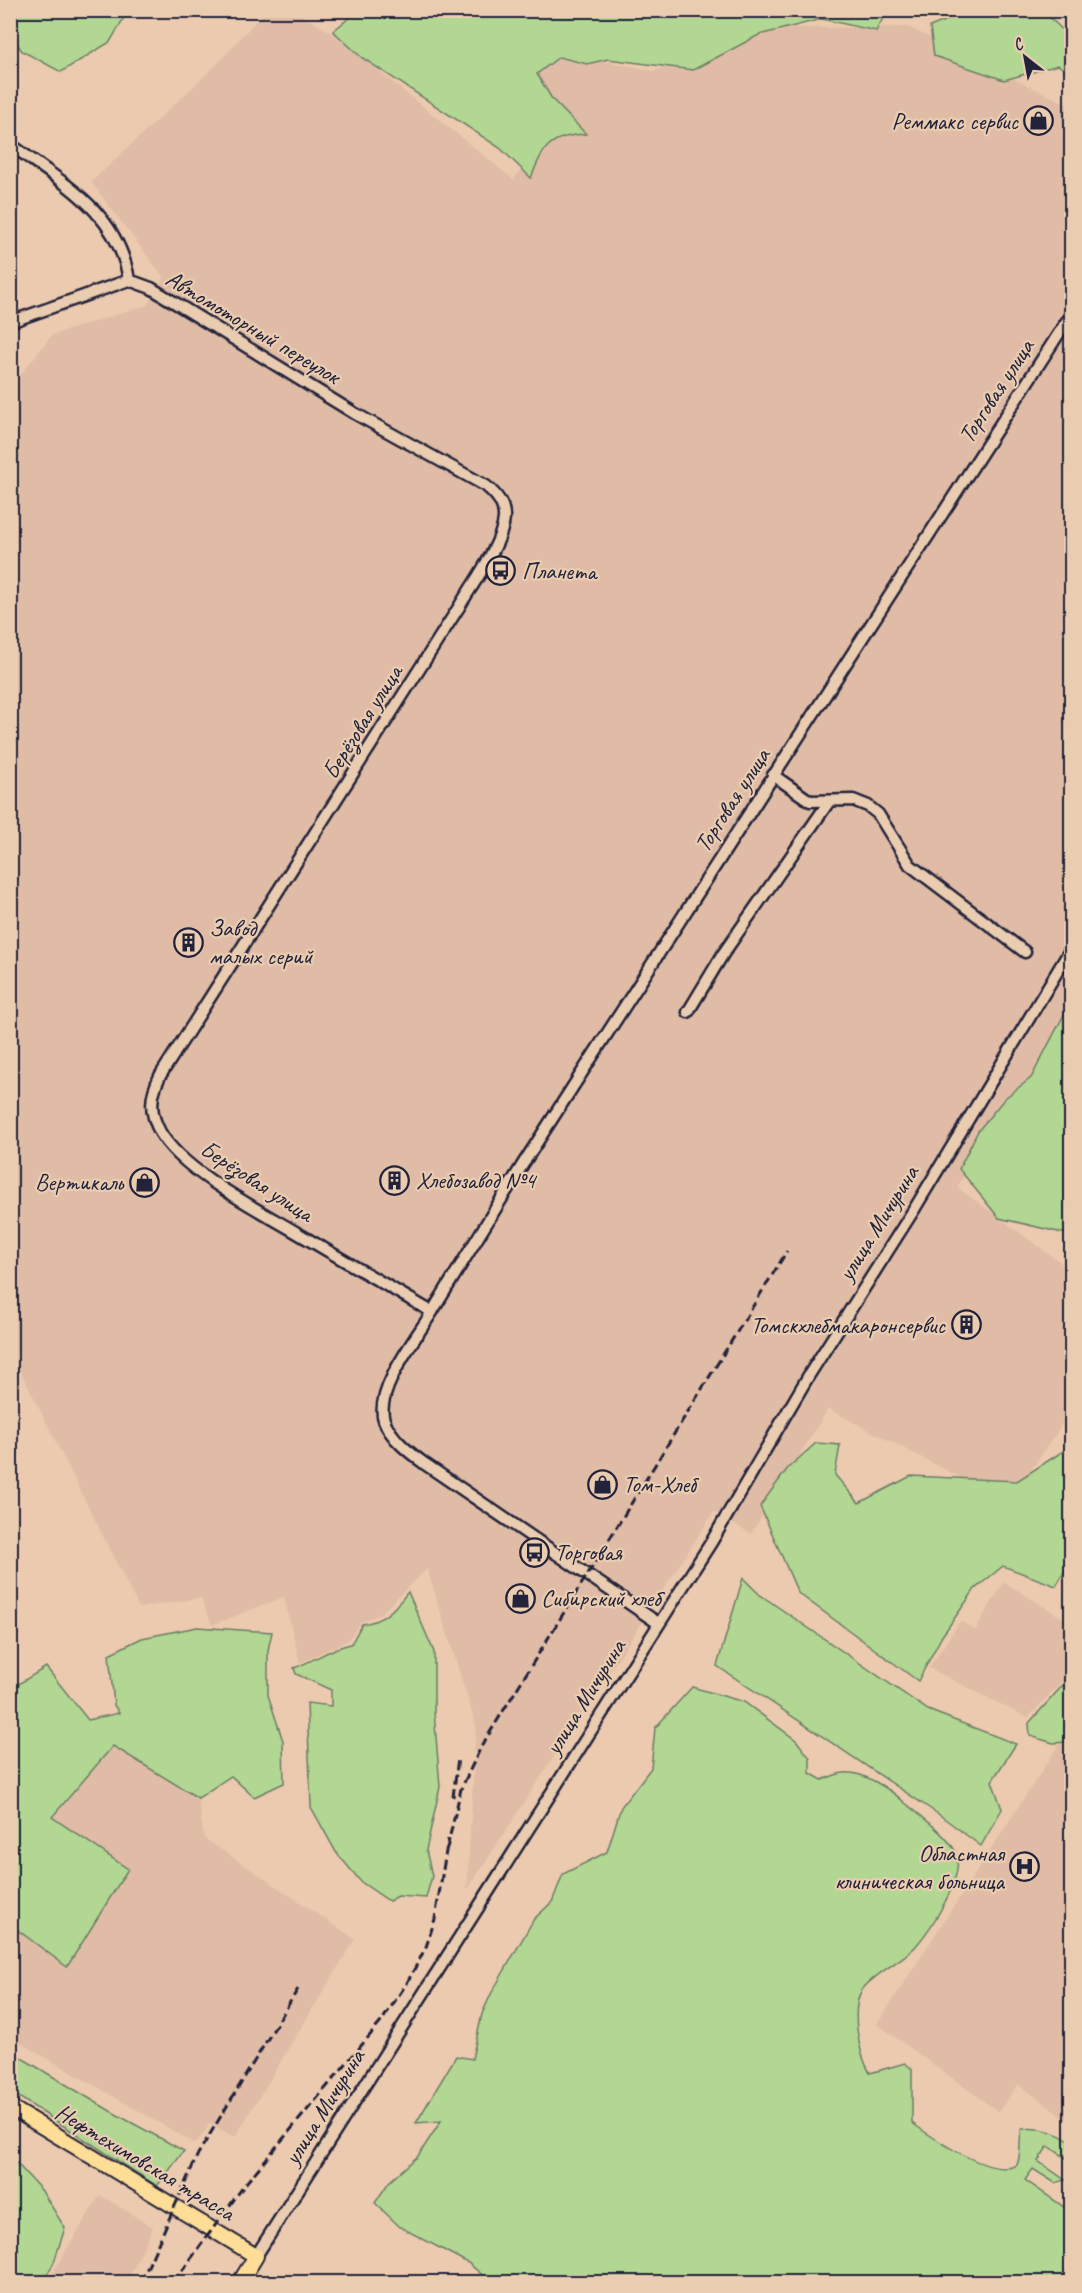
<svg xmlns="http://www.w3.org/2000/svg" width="1082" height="2293" font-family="Caveat,sans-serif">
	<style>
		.built { fill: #e0bca6 }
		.green { fill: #b1d792; stroke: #6a7c66; stroke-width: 1.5 }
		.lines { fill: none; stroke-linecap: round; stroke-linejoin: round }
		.minor-casing { stroke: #22223b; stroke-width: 15 }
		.major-casing { stroke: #22223b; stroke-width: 18 }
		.minor { stroke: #eacdb1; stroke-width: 10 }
		.major { stroke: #fedd96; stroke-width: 14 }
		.rail { stroke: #22223b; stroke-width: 3; stroke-dasharray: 9 4.5; stroke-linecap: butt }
		.labels { text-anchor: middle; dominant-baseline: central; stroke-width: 4.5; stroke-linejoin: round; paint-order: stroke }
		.poi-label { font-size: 24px; fill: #22223b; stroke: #eacdb1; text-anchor: start }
		.street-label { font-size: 24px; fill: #22223b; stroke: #eacdb1 }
	</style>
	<rect width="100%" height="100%" fill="#eccaaf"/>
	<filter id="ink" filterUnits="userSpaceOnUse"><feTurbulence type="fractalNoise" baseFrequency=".0167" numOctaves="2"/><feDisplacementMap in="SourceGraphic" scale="12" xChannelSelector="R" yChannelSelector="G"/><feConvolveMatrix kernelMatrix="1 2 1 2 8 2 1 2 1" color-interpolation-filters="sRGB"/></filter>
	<g filter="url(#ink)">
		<g class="built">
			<polygon points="265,11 295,11 332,33 514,180 557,109 529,69 557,51 654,71 786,28 908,27 1071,106 1071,1025 957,1187 1071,1270 1071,1411 1009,1503 828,1409 751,1534 714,1512 467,1890 476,1725 427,1569 379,1615 361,1622 348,1640 300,1663 284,1597 212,1625 201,1598 139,1608 11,1352 11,387 52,335 147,305 164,278 91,182 214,67"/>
			<polygon points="1004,1582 1071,1623 1071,1672 1028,1718 929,1668 960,1621 975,1630"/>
			<polygon points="1071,1726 1071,2123 1018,2084 999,2112 877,2024"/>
			<polygon points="114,1745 198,1798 204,1838 355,1939 235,2137 210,2124 196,2144 19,2042 12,2052 11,2051 10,1925 67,1967 128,1869 51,1817"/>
			<polygon points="100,2195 153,2227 127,2282 47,2282"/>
		</g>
		<g class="green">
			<path d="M 359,10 L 887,10 L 887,11 L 876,31 L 822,19 L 759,35 L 693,70 L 608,59 L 587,64 L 559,57 L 537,74 L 552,99 L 586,134 C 549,136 544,146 531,178 L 500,148 L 361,57 L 333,31 Z"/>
			<polygon points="10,11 11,10 128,11 110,42 61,72 22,51 11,35"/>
			<polygon points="960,11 1043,11 1071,38 1071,75 1058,65 1004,80 934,56 930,27 961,14"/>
			<polygon points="1071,1001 1071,1235 999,1218 959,1169 978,1131 1005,1098 1031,1078"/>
			<polygon points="816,1443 840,1445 835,1475 859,1503 911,1476 1017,1481 1071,1446 1071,1560 1056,1586 1003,1566 975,1589 942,1636 918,1681 798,1593 760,1506 788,1468"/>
			<polygon points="743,1578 759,1594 928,1710 1016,1744 992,1781 1002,1809 981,1846 941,1816 717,1666"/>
			<path d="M 408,1592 L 434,1652 L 434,1711 L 440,1787 L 426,1850 L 432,1876 L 426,1898 L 398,1896 L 389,1901 L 361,1882 L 336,1852 L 311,1807 L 307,1703 L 331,1706 L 331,1690 L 296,1674 L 294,1668 C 314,1661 330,1648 351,1644 L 362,1624 C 385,1621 394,1609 408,1592 Z"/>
			<polygon points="197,1627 272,1632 268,1650 268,1695 283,1741 284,1783 254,1797 231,1776 198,1798 113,1746 52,1817 128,1869 67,1967 11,1925 11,1697 13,1697 20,1683 46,1667 88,1720 119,1713 114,1705 109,1654 142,1638"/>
			<polygon points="1071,1676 1071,1736 1067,1742 1053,1743 1030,1736 1029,1723"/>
			<path d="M 692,1687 L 744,1702 L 796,1740 L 810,1758 L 810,1773 L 822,1780 C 829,1778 837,1773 844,1773 C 863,1771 891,1790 904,1802 C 918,1814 950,1837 956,1853 C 965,1877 931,1929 915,1947 C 903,1960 871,1976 862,1990 C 850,2009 859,2055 870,2073 L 905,2063 L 912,2069 L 912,2123 C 933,2138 992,2179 1017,2165 C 1022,2152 1018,2142 1022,2129 C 1040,2127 1056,2132 1071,2142 L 1071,2161 L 1048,2146 L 1038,2161 L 1065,2180 L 1055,2183 L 1033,2169 L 1025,2180 L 1071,2212 L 1071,2275 L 1068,2282 L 491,2282 L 468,2263 L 400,2227 L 375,2203 L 389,2182 L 418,2156 L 441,2121 L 416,2123 L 456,2056 L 472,2059 L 482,2014 L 491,1994 L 534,1919 L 552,1902 L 563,1874 L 607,1852 L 621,1807 L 651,1768 L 655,1728 Z"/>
			<polygon points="10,2051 112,2112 184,2151 157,2186 11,2092"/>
			<polygon points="11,2157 42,2191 65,2228 54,2262 43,2282 11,2282"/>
		</g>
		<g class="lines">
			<defs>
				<g id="minor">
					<path d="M 10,144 C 62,183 118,211 129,280"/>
					<path d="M 129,280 L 151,288 L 354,413 L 486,486 C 496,494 505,504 504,518 C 503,543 472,585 459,607 L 160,1076 C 150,1096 149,1112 160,1132 C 183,1172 259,1210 299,1234 C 343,1260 388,1286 432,1312 C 417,1337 374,1391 384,1420 C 391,1439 410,1453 425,1464 L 658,1623"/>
					<polyline points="10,322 129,280"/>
					<polyline points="773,775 810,801 853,800 868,806 878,814 910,865 1025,952"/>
					<polyline points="688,1012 723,954 828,803"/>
					<polyline points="432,1312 523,1164 1072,313"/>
					<polyline points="256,2256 712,1541 809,1375 915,1208 1072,947"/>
				</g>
				<polyline id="major" points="10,2107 256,2256 240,2282"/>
			</defs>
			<use href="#minor" class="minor-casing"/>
			<use href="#major" class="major-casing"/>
			<use href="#minor" class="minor"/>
			<use href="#major" class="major"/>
			<g class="rail">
				<polyline points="453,1797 458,1758"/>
				<polyline points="447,1848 461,1789 481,1747 787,1251"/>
				<polyline points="141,2282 198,2154 298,1989"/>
				<polyline points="174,2282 246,2183 381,2022 407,1983 426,1947 435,1919 448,1839"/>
			</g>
		</g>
	</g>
	<defs>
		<symbol id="shop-ring" viewBox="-11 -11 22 22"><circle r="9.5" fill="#eacdb1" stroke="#22223b" stroke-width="1.5"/><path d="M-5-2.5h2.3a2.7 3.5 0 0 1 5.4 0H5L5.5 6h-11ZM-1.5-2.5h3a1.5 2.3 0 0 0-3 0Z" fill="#22223b"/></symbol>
		<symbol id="bus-ring" viewBox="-11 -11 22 22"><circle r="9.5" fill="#eacdb1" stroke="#22223b" stroke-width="1.5"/><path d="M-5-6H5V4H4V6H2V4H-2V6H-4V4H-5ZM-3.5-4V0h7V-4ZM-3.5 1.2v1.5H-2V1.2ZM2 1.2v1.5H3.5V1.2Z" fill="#22223b"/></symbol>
		<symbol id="building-ring" viewBox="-11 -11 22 22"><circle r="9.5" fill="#eacdb1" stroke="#22223b" stroke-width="1.5"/><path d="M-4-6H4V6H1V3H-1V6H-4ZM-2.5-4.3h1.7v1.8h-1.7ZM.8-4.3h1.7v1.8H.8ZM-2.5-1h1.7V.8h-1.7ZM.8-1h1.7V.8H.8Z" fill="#22223b"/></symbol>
		<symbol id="hospital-ring" viewBox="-11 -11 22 22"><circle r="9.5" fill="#eacdb1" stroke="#22223b" stroke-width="1.5"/><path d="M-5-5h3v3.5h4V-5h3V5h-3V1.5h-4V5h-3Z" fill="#22223b"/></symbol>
	</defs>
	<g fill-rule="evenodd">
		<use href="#shop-ring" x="1022" y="104" width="33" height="33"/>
		<use href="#bus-ring" x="484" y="554" width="33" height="33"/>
		<use href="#building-ring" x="172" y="926" width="33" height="33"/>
		<use href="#building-ring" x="378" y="1164" width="33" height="33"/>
		<use href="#shop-ring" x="128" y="1166" width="33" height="33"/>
		<use href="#building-ring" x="950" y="1308" width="33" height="33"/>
		<use href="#shop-ring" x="586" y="1468" width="33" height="33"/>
		<use href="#bus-ring" x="518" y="1536" width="33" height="33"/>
		<use href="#shop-ring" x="504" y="1582" width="33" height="33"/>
		<use href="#hospital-ring" x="1008" y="1850" width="33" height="33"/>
	</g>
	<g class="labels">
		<g class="poi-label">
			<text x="1018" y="121" text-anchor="end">Реммакс сервис</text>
			<text x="522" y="571">Планета</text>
			<text x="209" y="928">Завод<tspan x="209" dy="28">малых серий</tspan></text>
			<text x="416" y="1180">Хлебозавод №4</text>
			<text x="123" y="1182" text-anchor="end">Вертикаль</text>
			<text x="945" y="1325" text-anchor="end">Томскхлебмакаронсервис</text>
			<text x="623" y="1484">Том-Хлеб</text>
			<text x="555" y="1552">Торговая</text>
			<text x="541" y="1598">Сибирский хлеб</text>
			<text x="1004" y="1853" text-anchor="end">Областная<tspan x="1004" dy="28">клиническая больница</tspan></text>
		</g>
		<g class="street-label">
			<text transform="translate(253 327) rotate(31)">Автомоторный переулок</text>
			<text transform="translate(996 391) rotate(-57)">Торговая улица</text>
			<text transform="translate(362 722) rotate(-58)">Берёзовая улица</text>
			<text transform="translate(732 800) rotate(-57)">Торговая улица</text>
			<text transform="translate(257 1181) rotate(33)">Берёзовая улица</text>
			<text transform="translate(878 1223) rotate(-58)">улица Мичурина</text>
			<text transform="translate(585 1697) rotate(-58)">улица Мичурина</text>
			<text transform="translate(324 2107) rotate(-58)">улица Мичурина</text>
			<text transform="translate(145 2162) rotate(31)">Нефтехимовская трасса</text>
		</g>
	</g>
	<rect width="1082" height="2293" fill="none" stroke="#eacdb1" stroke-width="36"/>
	<rect x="18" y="18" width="1046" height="2257" fill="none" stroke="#22223b" stroke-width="2" filter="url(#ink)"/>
	<g transform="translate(1025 57) rotate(329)" stroke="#eacdb1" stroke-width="4.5" paint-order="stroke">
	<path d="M0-4.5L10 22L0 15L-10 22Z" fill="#22223b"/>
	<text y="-9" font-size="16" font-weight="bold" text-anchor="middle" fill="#22223b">С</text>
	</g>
</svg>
